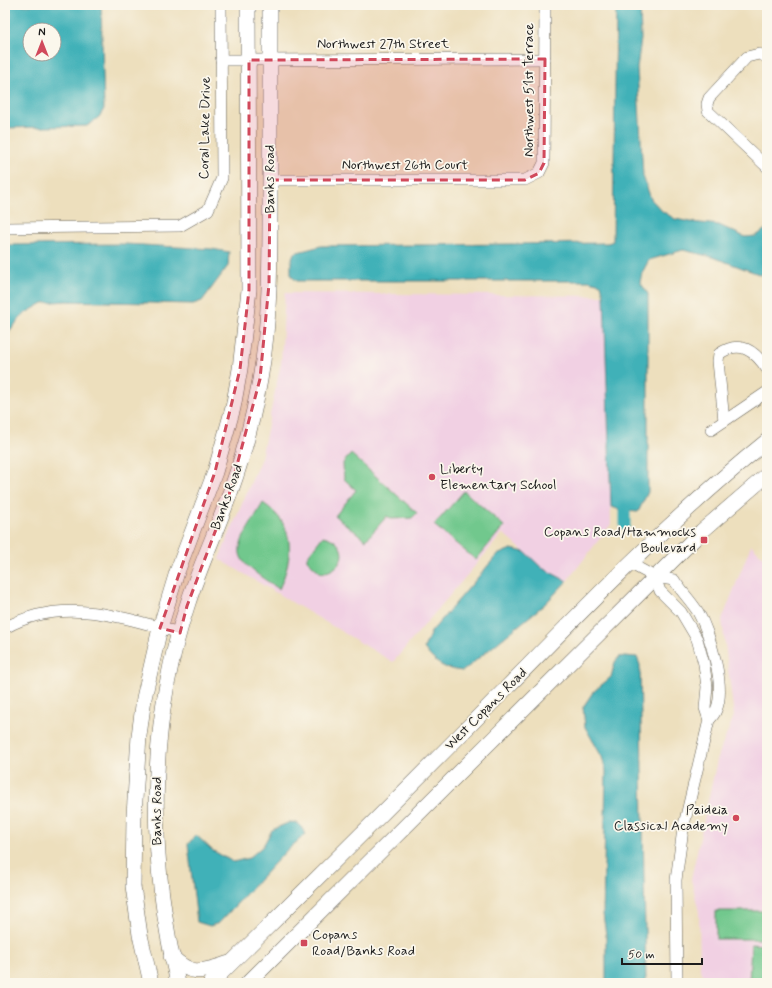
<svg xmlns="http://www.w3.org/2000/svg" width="772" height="988" font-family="Mynerve,sans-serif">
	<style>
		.built { fill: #f1d0e3 }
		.green { fill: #71c88d; stroke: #467254 }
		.water { fill: #40b1b8; stroke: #2e666a; fill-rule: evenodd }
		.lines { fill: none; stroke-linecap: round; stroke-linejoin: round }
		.canal { stroke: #40b1b8; stroke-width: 11 }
		.street-casing { stroke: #656054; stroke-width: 12 }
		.secondary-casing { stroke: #656054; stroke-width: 16 }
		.street { stroke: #fff; stroke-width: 11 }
		.secondary { stroke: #fff; stroke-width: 15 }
		.marked { fill: #d1495b; fill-opacity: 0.2; stroke: #d1495b; stroke-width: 3; stroke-dasharray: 8 5; stroke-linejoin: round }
		.poi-dot { fill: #d1495b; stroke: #fbf7ec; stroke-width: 1.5 }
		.labels { text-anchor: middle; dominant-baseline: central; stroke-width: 3.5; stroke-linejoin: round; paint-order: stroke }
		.street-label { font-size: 14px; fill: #1c1c1c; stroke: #fbf7ec }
		.poi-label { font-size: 14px; fill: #1c1c1c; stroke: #fbf7ec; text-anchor: start }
	</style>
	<rect width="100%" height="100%" fill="#fbf7ec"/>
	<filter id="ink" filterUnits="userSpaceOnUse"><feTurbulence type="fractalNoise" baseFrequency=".025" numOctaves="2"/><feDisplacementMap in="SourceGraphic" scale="8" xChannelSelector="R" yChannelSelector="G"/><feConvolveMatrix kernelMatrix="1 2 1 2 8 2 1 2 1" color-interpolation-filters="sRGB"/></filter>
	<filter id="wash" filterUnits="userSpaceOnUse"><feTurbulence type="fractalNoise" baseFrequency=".012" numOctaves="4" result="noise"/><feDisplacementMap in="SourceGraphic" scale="16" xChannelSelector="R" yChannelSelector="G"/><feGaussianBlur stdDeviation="0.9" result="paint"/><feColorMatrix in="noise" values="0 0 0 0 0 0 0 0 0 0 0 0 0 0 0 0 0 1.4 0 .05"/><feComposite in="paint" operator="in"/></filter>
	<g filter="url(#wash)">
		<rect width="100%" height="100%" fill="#eddfbd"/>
		<g class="built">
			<polygon points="285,293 604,296 611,524 567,581 542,568 503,533 393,662 219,559 261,458 281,363"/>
			<polygon points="751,545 767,560 767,983 708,983 700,970 699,912 691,879 718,756 734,716 722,620"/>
		</g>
		<g class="green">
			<polygon points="351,454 417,513 412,518 391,519 387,516 366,540 335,516 356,490 344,479 343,463"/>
			<polygon points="464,491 504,526 476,560 434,525"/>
			<path d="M 263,503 C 296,525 294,556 279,589 C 226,554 233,555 263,503 Z"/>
			<path d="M 323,536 C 350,542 347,570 321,573 L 307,560 L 307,557 Z"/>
			<rect x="716" y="911" width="51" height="28"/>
			<polygon points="751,944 767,945 767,983 749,983"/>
		</g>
		<g class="water">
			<path d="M 5,5 L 101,5 L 104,109 L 99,117 L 87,126 L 5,128 ZM 30,30 L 54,30 L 54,54 L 30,54 Z"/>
			<polygon points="616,5 640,5 641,39 637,68 643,176 651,199 662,211 675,219 691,222 719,225 745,237 756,236 767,228 767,277 712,257 683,250 649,260 642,273 640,282 648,294 648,492 638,512 625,511 611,507 604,296 601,284 590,281 297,281 291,276 291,261 294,253 321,246 608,243 613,241"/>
			<polygon points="125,244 212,249 229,252 228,266 202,301 193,304 66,301 43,303 24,314 5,336 5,245"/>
			<path d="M 511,549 L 525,552 L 542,568 L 567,581 L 545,604 L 463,671 C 444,669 435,664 424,648 L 431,632 L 497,555 Z"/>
			<polygon points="625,656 637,657 640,665 646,983 606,983 606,935 603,914 606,771 602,757 585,727 583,707 593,692 611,677 615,662 619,657"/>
			<polygon points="290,822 298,823 306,834 286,851 219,923 210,926 197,922 188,844 196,835 212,850 233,862 249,858 263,846 272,830"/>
		</g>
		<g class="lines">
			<polyline class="canal" points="625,498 625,525"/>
		</g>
	</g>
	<g filter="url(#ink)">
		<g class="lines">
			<defs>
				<g id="street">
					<polyline points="767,57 759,54 747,57 709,98 707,104 708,111 767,167"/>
					<polyline points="221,60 545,59"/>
					<polyline points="270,180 525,180 539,173 544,163 545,5"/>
					<polyline points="5,228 180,226 208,210 222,178 221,5"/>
					<path d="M 724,421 L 718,361 L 719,354 C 740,339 755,351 767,369"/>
					<polyline points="711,430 767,392"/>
					<path d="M 631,564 L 655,577 L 674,580 C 681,591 691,601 698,612 C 709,632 727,687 716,710 C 715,713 712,717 709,720 L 683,829 L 676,880 L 677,983"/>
					<polyline points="655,577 660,591 681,612 697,639 704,664 707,687 705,708 709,720"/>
					<path d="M 5,628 C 62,596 121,617 180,633"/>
				</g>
				<g id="secondary">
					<path d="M 171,956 C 192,978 203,971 230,963"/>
					<polyline points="151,983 140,935 133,886 134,816 139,736 144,698 160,628 177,572 215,472 233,408 240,369 249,290 248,5"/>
					<path d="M 178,983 C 148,859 147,725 188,603 C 200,566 216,532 229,496 C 243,458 253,419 260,380 C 271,317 270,253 270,190 C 270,128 270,67 270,5"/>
					<path d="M 211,983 C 301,894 391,806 479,716 C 572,621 664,524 767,441"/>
					<polyline points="248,983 702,531 767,475"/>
				</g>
			</defs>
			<use href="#street" class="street-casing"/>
			<use href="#secondary" class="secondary-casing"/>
			<use href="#street" class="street"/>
			<use href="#secondary" class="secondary"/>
		</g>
	</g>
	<path class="marked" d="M 545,59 L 544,163 L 539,173 L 525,180 L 270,180 L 269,284 L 260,379 L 229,495 L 187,606 L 180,633 L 160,628 L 215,472 L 240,369 L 249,290 L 249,60 Z"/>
	<g class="poi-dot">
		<circle cx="432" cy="477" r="4"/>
		<rect x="700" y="536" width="8" height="8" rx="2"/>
		<circle cx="736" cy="818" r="4"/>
		<rect x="300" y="939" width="8" height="8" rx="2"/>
	</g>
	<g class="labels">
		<g class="street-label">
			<text x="383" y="44">Northwest 27th Street</text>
			<text transform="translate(529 90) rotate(-90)">Northwest 51st Terrace</text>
			<text transform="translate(205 128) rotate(-89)">Coral Lake Drive</text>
			<text x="405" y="165">Northwest 26th Court</text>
			<text transform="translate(270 179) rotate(-90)">Banks Road</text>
			<text transform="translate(227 497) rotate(-70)">Banks Road</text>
			<text transform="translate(486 709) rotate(-45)">West Copans Road</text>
			<text transform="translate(157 811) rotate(-90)">Banks Road</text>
		</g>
		<g class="poi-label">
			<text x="440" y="469">Liberty<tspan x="440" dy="16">Elementary School</tspan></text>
			<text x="696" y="532" text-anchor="end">Copans Road/Hammocks<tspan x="696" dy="16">Boulevard</tspan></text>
			<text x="728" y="810" text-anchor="end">Paideia<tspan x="728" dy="16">Classical Academy</tspan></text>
			<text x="312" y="935">Copans<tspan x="312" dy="16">Road/Banks Road</tspan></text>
		</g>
	</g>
	<rect width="772" height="988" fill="none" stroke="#fbf7ec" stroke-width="20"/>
	<g transform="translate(42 42)"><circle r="19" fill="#fbf7ec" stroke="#a29f99"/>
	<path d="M0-3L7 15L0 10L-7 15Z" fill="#d1495b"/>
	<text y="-6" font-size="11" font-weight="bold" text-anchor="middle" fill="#1c1c1c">N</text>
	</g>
	<path d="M622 958v6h80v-6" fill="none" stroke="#1c1c1c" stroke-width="2"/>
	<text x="628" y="958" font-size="12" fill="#1c1c1c" stroke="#fbf7ec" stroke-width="3" paint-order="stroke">50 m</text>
</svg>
